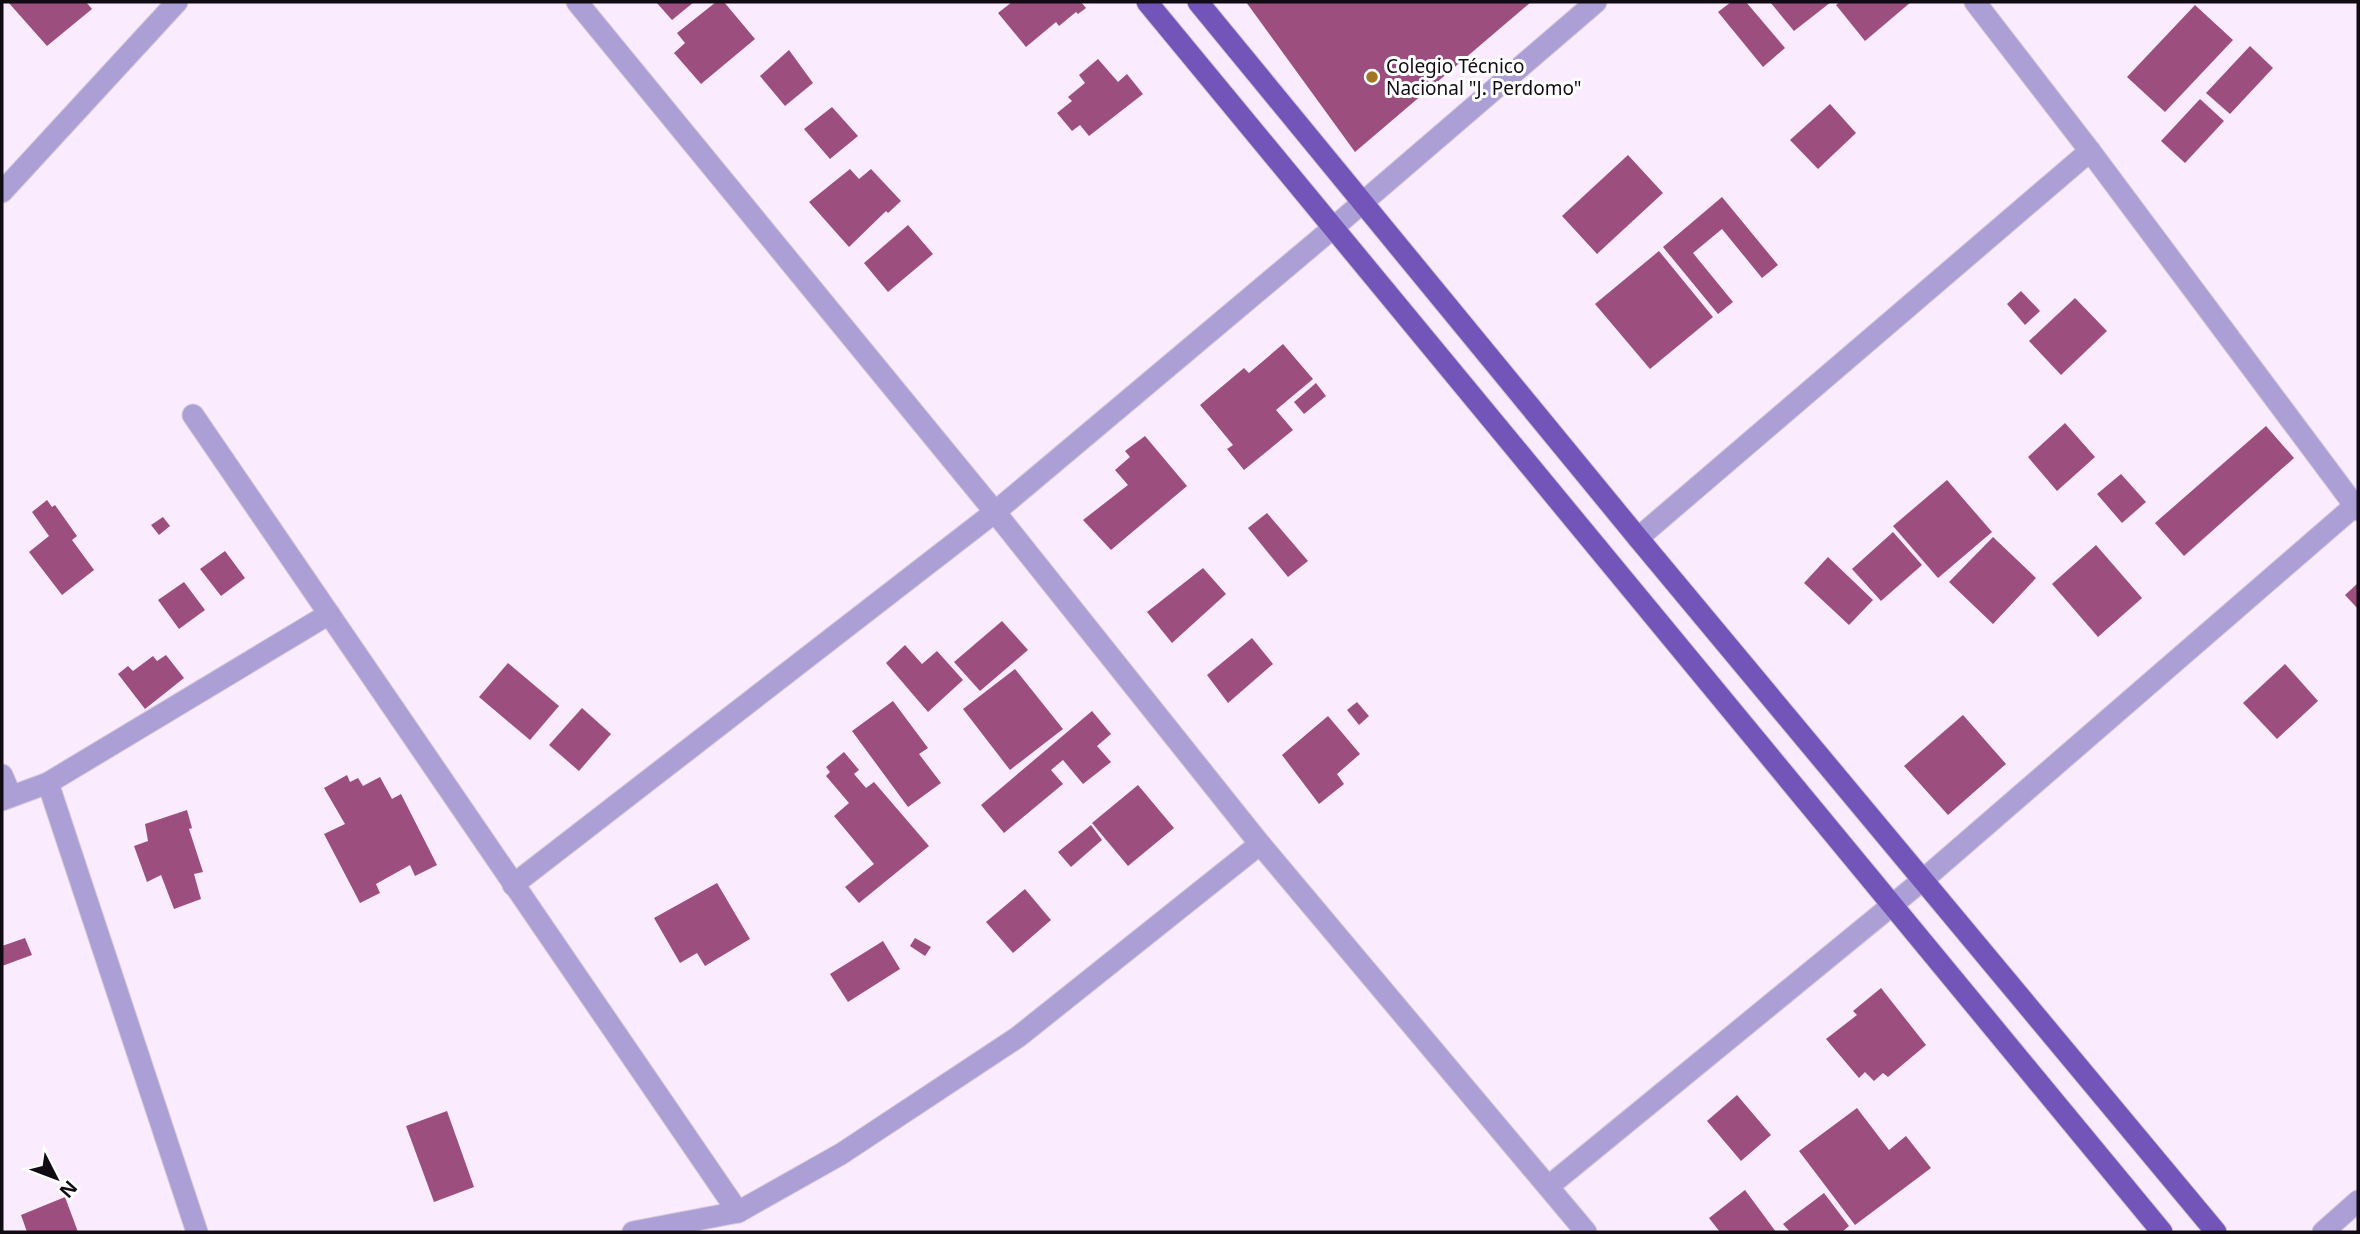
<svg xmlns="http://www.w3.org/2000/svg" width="2360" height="1234" font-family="'Noto Sans',sans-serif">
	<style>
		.building { fill: #9c4f7f }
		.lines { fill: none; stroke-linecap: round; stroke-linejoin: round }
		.minor-casing { stroke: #d5c8d8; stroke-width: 23 }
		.major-casing { stroke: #d5c8d8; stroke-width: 23 }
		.minor { stroke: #ab9fd6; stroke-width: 21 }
		.major { stroke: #7355b9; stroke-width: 21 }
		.poi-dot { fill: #9f7725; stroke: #fff; stroke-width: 2.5 }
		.labels { text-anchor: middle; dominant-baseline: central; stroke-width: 6; stroke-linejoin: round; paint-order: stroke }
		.poi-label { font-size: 19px; fill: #110c13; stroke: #fff; text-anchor: start }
	</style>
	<rect width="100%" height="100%" fill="#faecfe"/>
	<g class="building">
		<polygon points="8,2 86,2 92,9 47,46"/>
		<polygon points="656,2 694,2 672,20"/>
		<polygon points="716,2 724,2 755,39 701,84 674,53 685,43 677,33"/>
		<polygon points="1012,2 1081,2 1086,8 1078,14 1076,12 1059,26 1056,22 1026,47 998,13"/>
		<polygon points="1246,2 1531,2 1355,152"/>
		<polygon points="1731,2 1746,2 1785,48 1763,67 1718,12"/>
		<polygon points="1770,2 1831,2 1794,31"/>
		<polygon points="1840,2 1911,2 1865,41 1836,5"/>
		<polygon points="2195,5 2233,40 2165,112 2127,77"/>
		<polygon points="2250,46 2273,68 2230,114 2206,93"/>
		<polygon points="789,50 813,83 785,106 760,76"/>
		<polygon points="1098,59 1118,82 1127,74 1143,94 1089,136 1080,125 1072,131 1057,113 1072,101 1068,97 1085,83 1079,75"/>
		<polygon points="2200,99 2224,121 2185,163 2161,141"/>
		<polygon points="1830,104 1856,133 1818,169 1790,140"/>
		<polygon points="832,107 858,136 830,159 804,129"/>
		<polygon points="1628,155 1663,193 1597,254 1562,216"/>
		<polygon points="850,169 859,179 871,169 901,201 888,213 886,211 849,247 809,202"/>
		<polygon points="1722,197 1778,265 1762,278 1722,229 1693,253 1733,302 1718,314 1663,247"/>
		<polygon points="908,225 933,254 888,292 864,263"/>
		<polygon points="1659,251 1713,317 1650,369 1595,304"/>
		<polygon points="2021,291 2040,311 2025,325 2007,304"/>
		<polygon points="2075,298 2107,331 2061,375 2029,341"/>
		<polygon points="1283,344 1313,379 1276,410 1293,430 1244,470 1227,449 1233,445 1200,405 1244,368 1249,373"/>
		<polygon points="1316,383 1326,396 1304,414 1294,402"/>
		<polygon points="2065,423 2095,457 2057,491 2028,457"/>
		<polygon points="2266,426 2294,458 2184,556 2155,523"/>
		<polygon points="1145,436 1187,486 1111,550 1083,520 1128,485 1115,470 1130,457 1125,451"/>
		<polygon points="2121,474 2146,502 2122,523 2097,494"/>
		<polygon points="1947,480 1992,532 1938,578 1893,526"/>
		<polygon points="47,500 52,507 55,505 77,536 72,540 94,570 62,595 29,552 49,536 32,512"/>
		<polygon points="1267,513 1308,561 1288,577 1248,528"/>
		<polygon points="163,517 170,526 159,535 151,525"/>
		<polygon points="1893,532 1922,565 1881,601 1852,569"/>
		<polygon points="1993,537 2036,578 1993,624 1949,582"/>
		<polygon points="2096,545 2142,598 2098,637 2052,584"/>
		<polygon points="225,551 245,578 221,596 200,569"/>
		<polygon points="1828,557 1873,600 1849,625 1804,583"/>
		<polygon points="1203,568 1226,594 1172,643 1147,612"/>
		<polygon points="184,582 205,610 179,629 158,600"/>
		<polygon points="2358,583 2358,609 2345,595"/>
		<polygon points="1002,621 1028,650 980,691 954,662"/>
		<polygon points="1252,638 1273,664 1228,703 1207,675"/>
		<polygon points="905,645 922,664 937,651 963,680 928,712 886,663"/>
		<polygon points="166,655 184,678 145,709 118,674 128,666 133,671 153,656 157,661"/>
		<polygon points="508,663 559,706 530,740 479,697"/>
		<polygon points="2285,664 2318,701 2277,739 2243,703"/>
		<polygon points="1015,669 1063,729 1010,770 963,709"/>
		<polygon points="893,701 928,748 919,754 941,783 908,807 852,731"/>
		<polygon points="1357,702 1369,716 1359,725 1347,710"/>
		<polygon points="582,708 611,734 579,771 549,745"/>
		<polygon points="1092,711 1111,734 1097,746 1111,762 1083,784 1063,760 1051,770 1063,784 1004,833 981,805"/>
		<polygon points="1963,715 2006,764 1948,815 1904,766"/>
		<polygon points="1328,716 1360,754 1337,774 1344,784 1319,804 1282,755"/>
		<polygon points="844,752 859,770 854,774 866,788 874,782 929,846 859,903 845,887 874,864 834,816 849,803 826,776 830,772 826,767"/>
		<polygon points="347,775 350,782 358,778 363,786 380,777 392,799 401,794 437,865 415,876 410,865 376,884 380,893 360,903 324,834 345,824 324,788"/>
		<polygon points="1138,785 1174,828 1128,866 1092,823"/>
		<polygon points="187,810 192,828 189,829 203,872 194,874 201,899 174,909 161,875 147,882 134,846 148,841 145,824"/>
		<polygon points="1091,825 1102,840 1071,867 1058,852"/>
		<polygon points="717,883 750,939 705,966 697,953 680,963 654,918"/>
		<polygon points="1025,889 1051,920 1013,953 986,922"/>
		<polygon points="25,938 32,955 2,966 2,946"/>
		<polygon points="915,938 931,947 925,956 910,946"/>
		<polygon points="883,941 900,969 848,1002 830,974"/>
		<polygon points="1881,988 1926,1045 1888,1077 1883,1073 1874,1081 1865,1072 1859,1078 1826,1039 1857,1015 1853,1011"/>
		<polygon points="1737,1095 1771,1135 1741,1161 1707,1121"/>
		<polygon points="1857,1108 1889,1150 1906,1136 1931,1168 1855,1225 1799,1151"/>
		<polygon points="447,1111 474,1187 434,1202 406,1126"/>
		<polygon points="1745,1190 1776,1232 1720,1232 1709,1218"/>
		<polygon points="1824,1193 1849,1226 1842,1232 1790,1232 1783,1224"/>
		<polygon points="65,1197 78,1232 27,1232 21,1215"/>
	</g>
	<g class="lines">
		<defs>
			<g id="minor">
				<polyline points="577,2 995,512 1260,844 1586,1232"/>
				<polyline points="1975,2 2090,151 2358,510"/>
				<polyline points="2,192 177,2"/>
				<polyline points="193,415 738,1212"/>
				<polyline points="1638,538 2090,151"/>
				<polyline points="2,775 11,796"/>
				<polyline points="48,783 197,1232"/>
				<polyline points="2,800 48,783 329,614"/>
				<polyline points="513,885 995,512 1333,228 1596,2"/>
				<polyline points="1549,1186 1924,879 2358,503"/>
				<polyline points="633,1232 738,1212 841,1154 1018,1037 1260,844"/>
				<polyline points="2323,1232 2358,1201"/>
			</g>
			<g id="major">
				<polyline points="1147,2 2162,1232"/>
				<polyline points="1198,2 1638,538 2216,1232"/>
			</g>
		</defs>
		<use href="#minor" class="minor-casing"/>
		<use href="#major" class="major-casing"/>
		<use href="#minor" class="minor"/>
		<use href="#major" class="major"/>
	</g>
	<circle class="poi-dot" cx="1372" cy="77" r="7"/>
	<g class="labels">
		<g class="poi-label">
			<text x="1386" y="66">Colegio Técnico<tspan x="1386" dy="22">Nacional "J. Perdomo"</tspan></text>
		</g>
	</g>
	<rect width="2360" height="1234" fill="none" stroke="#110c13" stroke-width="7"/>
	<g transform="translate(56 1178) rotate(132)" stroke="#ffffff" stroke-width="5" paint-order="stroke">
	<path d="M0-5L12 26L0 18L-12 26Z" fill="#110c13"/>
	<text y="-10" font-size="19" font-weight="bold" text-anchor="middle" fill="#110c13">N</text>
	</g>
</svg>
